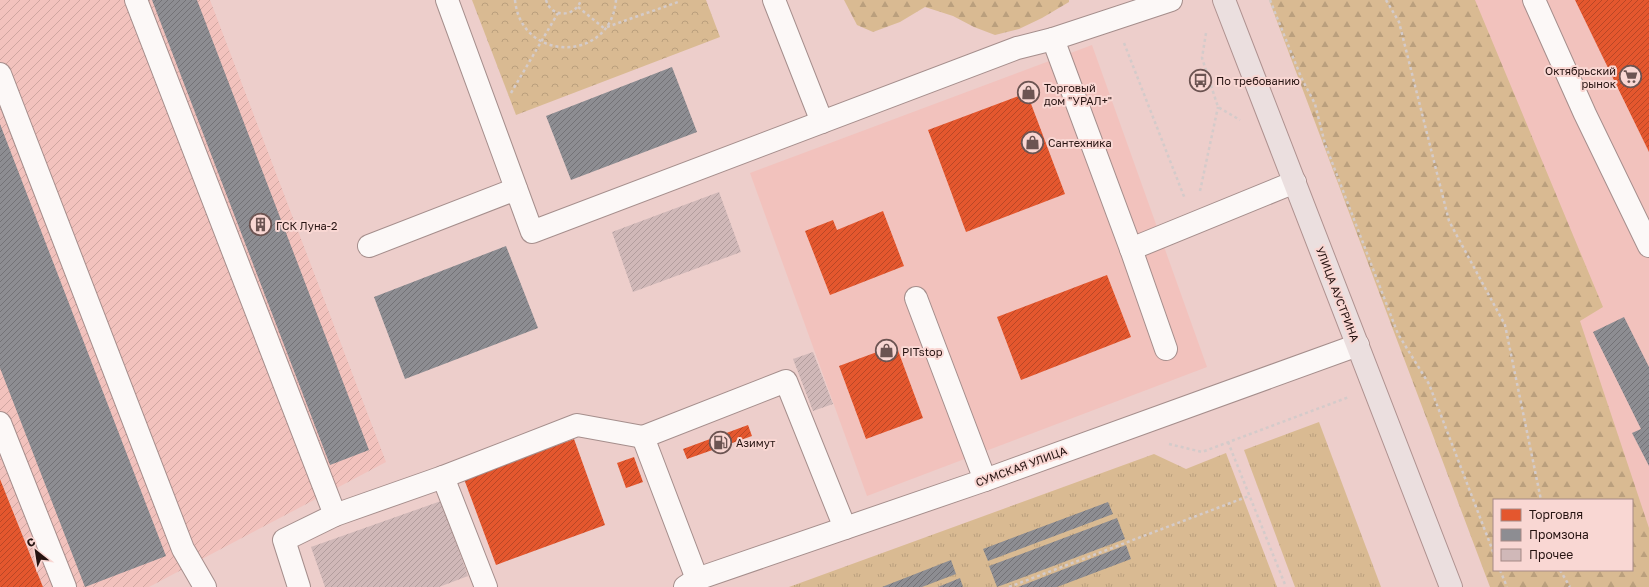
<svg xmlns="http://www.w3.org/2000/svg" width="1649" height="587" font-family="'Golos Text',sans-serif">
	<style>
		.built { fill: #f2c2bd }
		.industrial { fill: url(#industrial-furrows) }
		.grass { fill: url(#grass-tufts) }
		.forest { fill: url(#forest-firs); fill-rule: evenodd }
		.park { fill: url(#park-crowns) }
		.shops { fill: url(#shops-hatch) }
		.industry { fill: url(#industry-hatch) }
		.building { fill: url(#building-hatch) }
		.lines { fill: none; stroke-linecap: round; stroke-linejoin: round }
		.minor-casing { stroke: #a58e8c; stroke-width: 24 }
		.major-casing { stroke: #af9290; stroke-width: 24 }
		.path { stroke: #d4cbca; stroke-width: 2.5; stroke-dasharray: 3 3; stroke-linecap: butt }
		.minor { stroke: #fcf8f7; stroke-width: 22 }
		.major { stroke: #ebdfdf; stroke-width: 22 }
		.labels { text-anchor: middle; dominant-baseline: central; stroke-width: 4; stroke-linejoin: round; paint-order: stroke }
		.poi-label { font-size: 11px; fill: #261311; stroke: #f9d7d3; text-anchor: start }
		.street-label { font-size: 11px; fill: #261311; stroke: #f9d7d3 }
	</style>
	<defs>
		<pattern id="industrial-furrows" width="10" height="10" patternUnits="userSpaceOnUse"><rect width="10" height="10" fill="#f2c2bd"/><path d="M-1 1l2-2M0 10L10 0M9 11l2-2" fill="none" stroke="#cfa6a1"/></pattern>
		<pattern id="grass-tufts" width="24" height="20" patternUnits="userSpaceOnUse"><rect width="24" height="20" fill="#d9ba92"/><path d="M3 7l-1-3M5 7V3M7 7l1-3M15 17l-1-3M17 17v-4M19 17l1-3" fill="none" stroke="#ba9f7d"/></pattern>
		<pattern id="forest-firs" width="22" height="20" patternUnits="userSpaceOnUse"><rect width="22" height="20" fill="#d9ba92"/><path d="M5 1l3.5 6h-7zM16 11l3.5 6h-7z" fill="#ba9f7d"/></pattern>
		<pattern id="park-crowns" width="20" height="18" patternUnits="userSpaceOnUse"><rect width="20" height="18" fill="#d9ba92"/><path d="M2 6a3 3 0 1 1 6 0M12 15a3 3 0 1 1 6 0" fill="none" stroke="#ba9f7d"/></pattern>
		<pattern id="shops-hatch" width="6" height="6" patternUnits="userSpaceOnUse"><rect width="6" height="6" fill="#e4572e"/><path d="M-1 1l2-2M0 6l6-6M5 7l2-2" fill="none" stroke="#b94726"/></pattern>
		<pattern id="industry-hatch" width="6" height="6" patternUnits="userSpaceOnUse"><rect width="6" height="6" fill="#8d8d92"/><path d="M-1 1l2-2M0 6l6-6M5 7l2-2" fill="none" stroke="#737276"/></pattern>
		<pattern id="building-hatch" width="6" height="6" patternUnits="userSpaceOnUse"><rect width="6" height="6" fill="#d0b8b8"/><path d="M-1 1l2-2M0 6l6-6M5 7l2-2" fill="none" stroke="#b29d9d"/></pattern>
	</defs>
	<rect width="100%" height="100%" fill="#edcecb"/>
	<g class="built">
		<polygon points="1276,0 1649,0 1649,587 1632,570 1632,500 1494,500"/>
		<polygon points="1092,45 1207,367 867,496 750,173"/>
	</g>
	<polygon class="industrial" points="0,0 210,0 386,462 149,587 43,587 0,478"/>
	<g class="grass">
		<polygon points="1319,422 1381,587 1295,587 1244,450"/>
		<polygon points="1226,453 1277,587 789,587 1154,454 1186,469"/>
	</g>
	<g class="forest">
		<polygon points="844,0 1069,0 1069,2 1042,18 1019,29 995,35 974,27 953,16 925,7 900,22 873,32 857,25"/>
		<path d="M 1269,0 L 1475,0 L 1603,307 L 1580,321 L 1649,528 L 1649,587 L 1490,587 ZM 1494,500 L 1632,500 L 1632,570 L 1494,570 Z"/>
	</g>
	<polygon class="park" points="472,0 706,0 720,37 516,115"/>
	<g class="shops">
		<polygon points="1575,0 1649,0 1649,152"/>
		<polygon points="1027,93 1065,194 966,232 928,130"/>
		<polygon points="883,211 904,266 830,295 805,231 833,220 837,230"/>
		<polygon points="1107,275 1131,337 1021,380 997,317"/>
		<polygon points="896,345 923,418 866,439 839,366"/>
		<polygon points="748,425 752,436 687,459 683,449"/>
		<polygon points="574,439 605,525 496,565 464,479"/>
		<polygon points="634,457 643,482 626,488 617,463"/>
		<polygon points="0,479 43,587 0,587"/>
	</g>
	<g class="industry">
		<polygon points="152,0 197,0 369,450 330,465"/>
		<polygon points="672,67 697,132 571,180 546,116"/>
		<polygon points="0,124 166,556 85,587 0,368"/>
		<polygon points="506,246 538,328 405,379 374,297"/>
		<polygon points="1624,317 1649,367 1649,466 1632,433 1641,429 1593,332"/>
		<polygon points="1108,502 1113,514 988,561 983,549"/>
		<polygon points="1117,518 1125,539 997,587 989,566"/>
		<polygon points="1126,545 1131,559 1057,587 1018,587"/>
		<polygon points="951,560 956,574 922,587 882,587"/>
		<polygon points="960,578 963,587 938,587"/>
	</g>
	<g class="building">
		<polygon points="719,192 741,252 633,292 612,232"/>
		<polygon points="813,352 833,404 813,411 793,359"/>
		<polygon points="441,501 468,576 439,587 325,587 311,547"/>
	</g>
	<g class="lines">
		<defs>
			<g id="minor">
				<polyline points="136,0 335,515"/>
				<polyline points="447,0 532,232 1017,48 1053,39"/>
				<polyline points="774,0 822,122"/>
				<polyline points="1534,0 1585,114 1649,246"/>
				<polyline points="0,74 183,549 205,587"/>
				<polyline points="369,246 516,189"/>
				<polyline points="1131,249 1295,182"/>
				<polyline points="916,298 985,480"/>
				<polyline points="1166,349 1131,249 1053,39 1171,0"/>
				<polyline points="0,423 65,587"/>
				<polyline points="443,477 577,425 643,437"/>
				<polyline points="697,579 643,437 786,381 845,528"/>
				<polyline points="299,587 284,540 335,515 443,477 486,587"/>
				<polyline points="685,587 697,579 985,480 1358,345"/>
			</g>
			<polyline id="major" points="1224,0 1451,587"/>
		</defs>
		<use href="#minor" class="minor-casing"/>
		<use href="#major" class="major-casing"/>
		<g class="path">
			<path d="M 515,0 C 521,63 611,63 616,0"/>
			<path d="M 546,0 C 551,18 575,18 581,0"/>
			<polyline points="1270,0 1301,77 1315,104 1325,144 1398,334 1429,384 1494,554"/>
			<polyline points="1386,0 1399,22 1449,221 1505,325 1541,500"/>
			<polyline points="578,7 605,29"/>
			<polyline points="607,27 678,2 677,0"/>
			<polyline points="1206,33 1202,58 1218,107 1240,120"/>
			<polyline points="1124,43 1185,199"/>
			<polyline points="511,93 558,13"/>
			<polyline points="1200,191 1218,107"/>
			<polyline points="1228,442 1286,587"/>
			<polyline points="1169,444 1202,452 1349,397"/>
			<polyline points="1500,570 1507,587"/>
			<polyline points="1560,570 1570,587"/>
			<polyline points="1009,587 1249,496"/>
		</g>
		<use href="#minor" class="minor"/>
		<use href="#major" class="major"/>
	</g>
	<defs>
		<symbol id="supermarket-ring" viewBox="-11 -11 22 22"><circle r="9.5" fill="#f9d7d3" stroke="#6c5452" stroke-width="1.5"/><path d="M-6-5.5h2.5l.6 2H6L4.5 2H-2.5L-4.4-4H-6ZM-1.5 3.2a1.3 1.3 0 1 0 .1 0ZM3 3.2a1.3 1.3 0 1 0 .1 0Z" fill="#6c5452"/></symbol>
		<symbol id="bus-ring" viewBox="-11 -11 22 22"><circle r="9.5" fill="#f9d7d3" stroke="#6c5452" stroke-width="1.5"/><path d="M-5-6H5V4H4V6H2V4H-2V6H-4V4H-5ZM-3.5-4V0h7V-4ZM-3.5 1.2v1.5H-2V1.2ZM2 1.2v1.5H3.5V1.2Z" fill="#6c5452"/></symbol>
		<symbol id="shop-ring" viewBox="-11 -11 22 22"><circle r="9.5" fill="#f9d7d3" stroke="#6c5452" stroke-width="1.5"/><path d="M-5-2.5h2.3a2.7 3.5 0 0 1 5.4 0H5L5.5 6h-11ZM-1.5-2.5h3a1.5 2.3 0 0 0-3 0Z" fill="#6c5452"/></symbol>
		<symbol id="building-ring" viewBox="-11 -11 22 22"><circle r="9.5" fill="#f9d7d3" stroke="#6c5452" stroke-width="1.5"/><path d="M-4-6H4V6H1V3H-1V6H-4ZM-2.5-4.3h1.7v1.8h-1.7ZM.8-4.3h1.7v1.8H.8ZM-2.5-1h1.7V.8h-1.7ZM.8-1h1.7V.8H.8Z" fill="#6c5452"/></symbol>
		<symbol id="fuel-ring" viewBox="-11 -11 22 22"><circle r="9.5" fill="#f9d7d3" stroke="#6c5452" stroke-width="1.5"/><path d="M-5.5-6h7V0h2V4h1.3V-2.5L3-4.5l.8-.8L6-3V5H2.5V1h-1V6h-7ZM-4.2-4.7v3.2H.2V-4.7Z" fill="#6c5452"/></symbol>
	</defs>
	<g fill-rule="evenodd">
		<use href="#supermarket-ring" x="1618" y="64" width="25" height="25"/>
		<use href="#bus-ring" x="1188" y="68" width="25" height="25"/>
		<use href="#shop-ring" x="1016" y="80" width="25" height="25"/>
		<use href="#shop-ring" x="1020" y="130" width="25" height="25"/>
		<use href="#building-ring" x="248" y="212" width="25" height="25"/>
		<use href="#shop-ring" x="874" y="338" width="25" height="25"/>
		<use href="#fuel-ring" x="708" y="430" width="25" height="25"/>
	</g>
	<g class="labels">
		<g class="poi-label">
			<text x="1616" y="70" text-anchor="end">Октябрьский<tspan x="1616" dy="13">рынок</tspan></text>
			<text x="1216" y="80">По требованию</text>
			<text x="1044" y="87">Торговый<tspan x="1044" dy="13">дом "УРАЛ+"</tspan></text>
			<text x="1048" y="142">Сантехника</text>
			<text x="276" y="225">ГСК Луна-2</text>
			<text x="902" y="351">PITstop</text>
			<text x="736" y="442">Азимут</text>
		</g>
		<g class="street-label">
			<text transform="translate(1338 294) rotate(69)">УЛИЦА АУСТРИНА</text>
			<text transform="translate(1021 466) rotate(-20)">СУМСКАЯ УЛИЦА</text>
		</g>
	</g>
	<rect x="1493" y="499" width="140" height="72" fill="#f9d7d3" stroke="#a58985"/>
	<rect x="1501" y="509" width="20" height="12" fill="#e4572e" stroke="#a58985"/>
	<text x="1529" y="519" font-size="12" fill="#261311">Торговля</text>
	<rect x="1501" y="529" width="20" height="12" fill="#8d8d92" stroke="#a58985"/>
	<text x="1529" y="539" font-size="12" fill="#261311">Промзона</text>
	<rect x="1501" y="549" width="20" height="12" fill="#d0b8b8" stroke="#a58985"/>
	<text x="1529" y="559" font-size="12" fill="#261311">Прочее</text>
	<g transform="translate(36 551) rotate(330)" stroke="#f9d7d3" stroke-width="3" paint-order="stroke">
	<path d="M0-3L7 15L0 10L-7 15Z" fill="#261311"/>
	<text y="-6" font-size="11" font-weight="bold" text-anchor="middle" fill="#261311">С</text>
	</g>
</svg>
